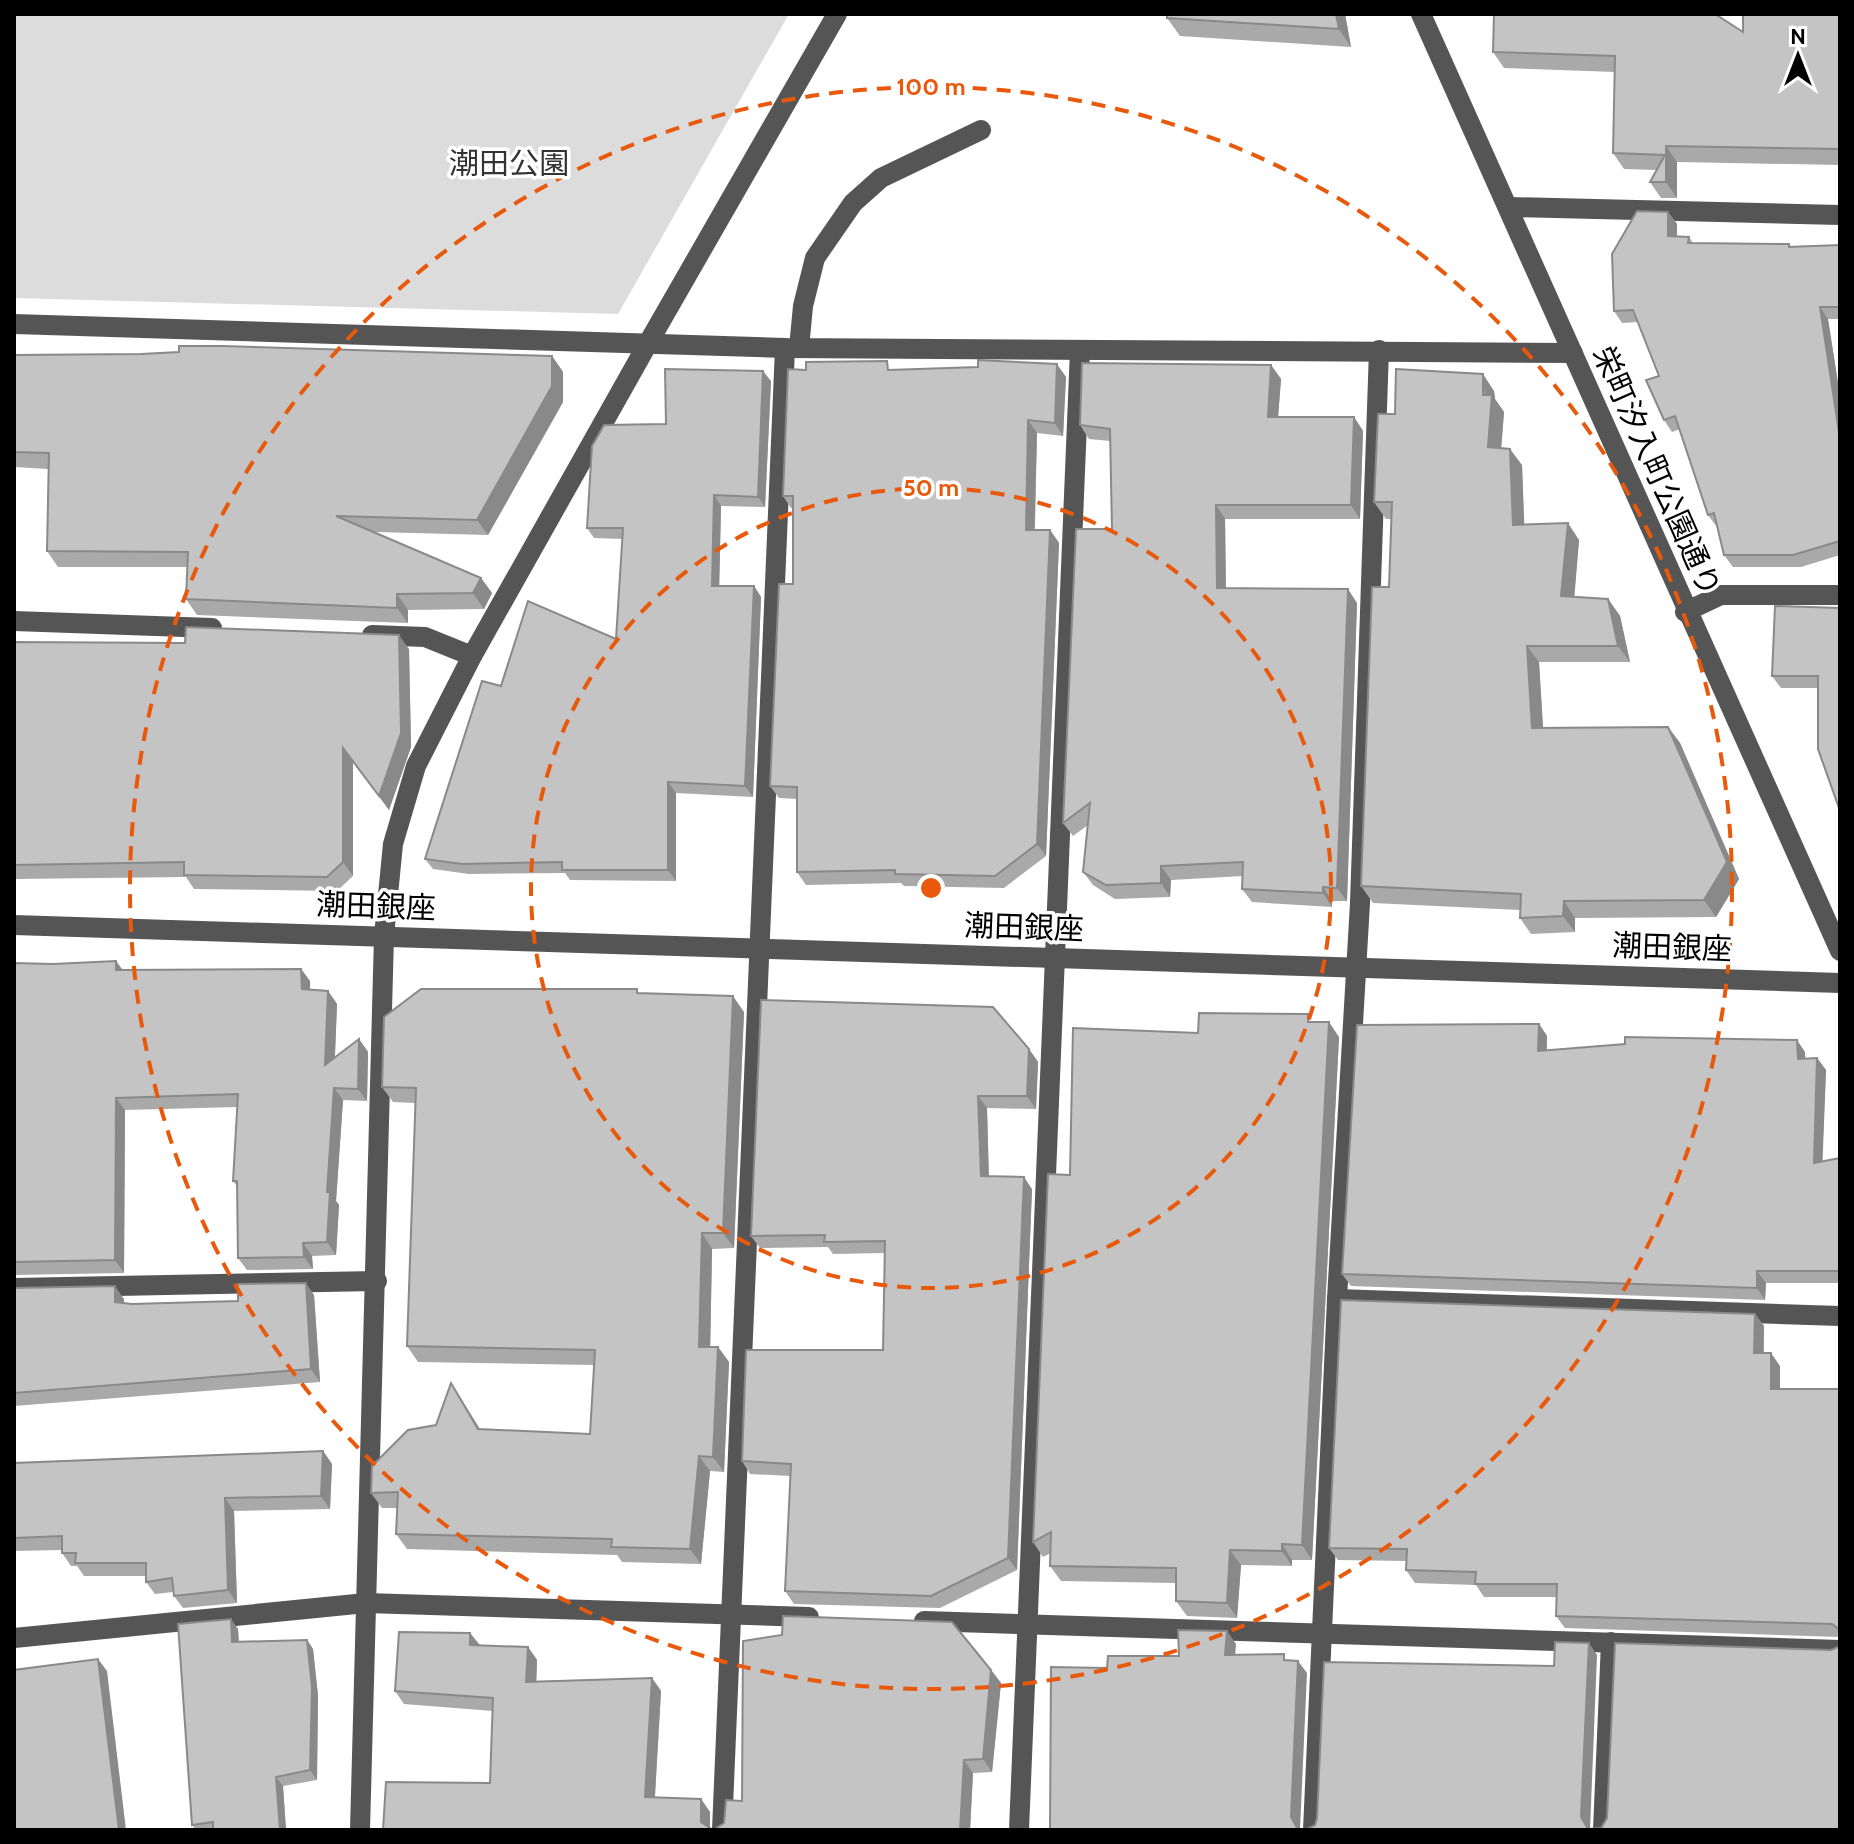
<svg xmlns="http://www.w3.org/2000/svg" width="1854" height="1844" font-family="Cabin,'Noto Sans JP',sans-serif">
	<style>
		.green { fill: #dcdcdc }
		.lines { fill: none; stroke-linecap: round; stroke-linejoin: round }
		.minor { stroke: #555; stroke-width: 20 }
		.wall { fill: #a9a9a9 }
		.shaded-wall { fill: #898989 }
		.building { fill: #c4c4c4; stroke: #898989; stroke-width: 2 }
		.ring { fill: none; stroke: #e8590c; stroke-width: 4; stroke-dasharray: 14 10 }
		.labels { text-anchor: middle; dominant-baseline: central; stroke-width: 7; stroke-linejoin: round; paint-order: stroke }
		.park-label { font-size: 30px; fill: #333; stroke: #fff }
		.street-label { font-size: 30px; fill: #000; stroke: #fff }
		.centre { fill: #e8590c; stroke: #fff; stroke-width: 4 }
		.ring-label { font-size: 24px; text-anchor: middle; font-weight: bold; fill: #e8590c; stroke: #fff; stroke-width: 7; stroke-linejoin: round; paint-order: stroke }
	</style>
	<rect width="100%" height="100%" fill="#fff"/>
	<polygon class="green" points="14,14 789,14 618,314 14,298"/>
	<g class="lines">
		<g class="minor">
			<polyline points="1421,14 1840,951"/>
			<polyline points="1510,207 1840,215"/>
			<polyline points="14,324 785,348 1573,353"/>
			<polyline points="799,348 803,306 815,258 853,203 881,178 981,130"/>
			<polyline points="1685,612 1721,595 1840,595"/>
			<polyline points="14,621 212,628"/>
			<polyline points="372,635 425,637 472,656"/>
			<polyline points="14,925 1840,983"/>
			<polyline points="14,1288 377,1281"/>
			<polyline points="1337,1299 1840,1316"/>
			<polyline points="924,1621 1840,1650"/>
			<polyline points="14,1638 366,1603 809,1617"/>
			<polyline points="360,1830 384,936 393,844 416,766 472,656 647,345 837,14"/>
			<polyline points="722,1830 785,348"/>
			<polyline points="1019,1830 1080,350"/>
			<polyline points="1313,1830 1337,1299 1360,903 1379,350"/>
			<polyline points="1603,1830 1611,1642"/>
		</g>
	</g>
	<g class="wall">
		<polygon points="1345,14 1351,47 1180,36 1167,18"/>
		<polygon points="1840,14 1840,165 1677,162 1677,198 1661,198 1650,182 1657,170 1624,169 1613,153 1615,72 1504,68 1493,52 1743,32"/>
		<polygon points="1668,212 1677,224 1677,236 1689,237 1693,243 1789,244 1791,246 1840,245 1840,319 1828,319 1840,396 1840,555 1801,567 1733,567 1724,555 1717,527 1708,515 1680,429 1672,432 1664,420 1659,376 1638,322 1622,323 1614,311"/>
		<polygon points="14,355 552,356 563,372 563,402 488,535 375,532 481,578 492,593 484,609 408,610 408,623 197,615 186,599 187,567 58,567 47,551 48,469 14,467"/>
		<polygon points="1271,365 1281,379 1278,417 1354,417 1363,431 1360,519 1225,519 1226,588 1357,603 1347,901 1332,901 1332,907 1252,902 1242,889 1243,876 1171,880 1170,897 1115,899 1093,885 1083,872 1088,825 1073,836 1063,823 1112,529 1110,441 1089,439 1080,425"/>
		<polygon points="894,370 1066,377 1063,436 1037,433 1035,530 1050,530 1059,543 1046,856 1004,888 904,886 901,883 806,885 797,872 797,799 779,798 770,786 793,584 793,508 791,508 783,496"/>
		<polygon points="771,381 765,507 721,506 719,586 754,586 761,597 753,797 676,793 676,881 570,880 565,873 469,874 433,869 425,859 501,686 616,639 623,539 594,538 587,528"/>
		<polygon points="1494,391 1495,399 1504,412 1501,448 1522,465 1524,525 1579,540 1574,597 1608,599 1620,616 1630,662 1539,662 1543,728 1668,727 1680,743 1739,879 1716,917 1575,918 1575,932 1531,934 1520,918 1520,910 1373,903 1361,886 1389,587 1391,519 1386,519 1374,502 1395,414"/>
		<polygon points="1840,608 1840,812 1818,749 1818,688 1781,688 1772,676"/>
		<polygon points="14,642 409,649 411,747 389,810 353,762 353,876 337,891 194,889 186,877 14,879"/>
		<polygon points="14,963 122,970 301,969 310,981 310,990 328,991 337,1004 335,1057 359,1039 368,1052 367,1101 343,1100 336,1201 339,1205 336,1255 312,1256 313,1269 247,1270 238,1258 237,1186 233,1181 237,1107 125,1110 124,1273 14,1275"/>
		<polygon points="639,993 744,1012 734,1248 712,1249 710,1347 718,1347 729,1362 724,1472 710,1471 701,1564 622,1562 617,1555 407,1549 396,1534 397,1508 382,1508 371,1493 436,1425 451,1383 480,1429 590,1434 594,1365 418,1362 407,1346 415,1103 393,1102 382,1087"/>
		<polygon points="1314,1022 1339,1037 1312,1560 1292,1560 1292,1566 1241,1565 1237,1618 1187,1616 1176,1601 1176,1583 1061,1581 1050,1566 1051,1553 1043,1557 1033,1542 1070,1175 1198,1033"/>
		<polygon points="1539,1024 1547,1036 1547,1050 1805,1052 1805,1059 1817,1058 1826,1070 1822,1161 1840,1158 1840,1283 1766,1283 1765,1300 1351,1286 1342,1274"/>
		<polygon points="1029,1049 1038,1062 1036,1109 987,1108 989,1176 1032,1189 1017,1570 940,1608 794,1604 785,1591 791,1476 750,1474 742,1461 883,1350 885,1253 833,1254 828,1247 760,1248 751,1236"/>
		<polygon points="14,1288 124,1299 124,1303 132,1304 238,1301 314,1295 320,1382 14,1406"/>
		<polygon points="1755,1314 1764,1326 1764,1353 1780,1366 1780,1389 1840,1389 1840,1637 1565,1628 1556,1616 1557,1597 1484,1597 1476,1585 1415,1583 1406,1570 1407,1561 1338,1560 1329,1548"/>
		<polygon points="323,1451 332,1464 330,1509 234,1511 237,1603 183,1608 174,1596 173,1592 155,1594 146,1582 146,1576 84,1576 77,1566 71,1566 62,1553 62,1550 14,1551 14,1463"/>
		<polygon points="238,1629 239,1642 307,1640 313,1649 318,1696 317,1780 283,1786 286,1830 196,1830 192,1825"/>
		<polygon points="470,1633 480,1645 528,1647 537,1660 536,1681 652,1678 661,1691 655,1797 701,1799 710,1812 710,1828 713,1830 724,1823 742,1801 991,1670 1001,1683 992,1772 973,1773 970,1830 383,1830 490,1783 493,1711 404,1704 395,1691"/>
	</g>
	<g class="shaded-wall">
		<polygon points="1336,14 1345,14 1351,47 1339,29"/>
		<polygon points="1666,146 1677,162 1677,198 1666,182"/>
		<polygon points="1668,212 1677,224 1677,248 1668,236"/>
		<polygon points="1820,307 1828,319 1840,396 1840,439"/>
		<polygon points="552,356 563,372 563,402 488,535 477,520"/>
		<polygon points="1057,364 1066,377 1063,436 1055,423"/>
		<polygon points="1271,365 1281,379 1277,431 1268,417"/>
		<polygon points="763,371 771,381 765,507 758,497"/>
		<polygon points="1483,374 1494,391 1495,399 1504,412 1500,464 1488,447"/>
		<polygon points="1354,417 1363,431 1360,519 1351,505"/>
		<polygon points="1028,420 1037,433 1034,543 1026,530"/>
		<polygon points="1510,449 1522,465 1525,542 1513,525"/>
		<polygon points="714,495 721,506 719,597 712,586"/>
		<polygon points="1216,505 1225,519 1226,601 1217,588"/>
		<polygon points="1568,523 1579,540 1573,613 1561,596"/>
		<polygon points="1050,530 1059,543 1046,856 1037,844"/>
		<polygon points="481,578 492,593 484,609 473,593"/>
		<polygon points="754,586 761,597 753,797 745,786"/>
		<polygon points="1348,589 1357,603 1347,901 1337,888"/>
		<polygon points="397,594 408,610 408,623 397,608"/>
		<polygon points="1608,599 1620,616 1630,662 1618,646"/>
		<polygon points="399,635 409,649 411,747 389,810 379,796"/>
		<polygon points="1527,646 1539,662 1544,745 1532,728"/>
		<polygon points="1668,727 1680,743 1739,879 1716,917 1704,900"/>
		<polygon points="343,748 353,762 353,876 343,862"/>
		<polygon points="668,782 676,793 676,881 668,870"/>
		<polygon points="1161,866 1171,880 1170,897 1161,883"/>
		<polygon points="1323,887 1332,901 1332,907 1323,893"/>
		<polygon points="1564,901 1575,918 1575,932 1563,916"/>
		<polygon points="116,961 125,973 116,970"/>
		<polygon points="301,969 310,981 310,1002 302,989"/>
		<polygon points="328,991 337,1004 334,1077 325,1065"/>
		<polygon points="733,996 744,1012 734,1248 723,1233"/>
		<polygon points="1329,1022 1339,1037 1312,1560 1302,1545"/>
		<polygon points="1539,1024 1547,1036 1546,1063 1538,1051"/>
		<polygon points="359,1039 368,1052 367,1101 358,1089"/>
		<polygon points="1797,1040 1805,1052 1806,1071 1798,1059"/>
		<polygon points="1029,1049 1038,1062 1036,1109 1027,1096"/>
		<polygon points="1817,1058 1826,1070 1822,1175 1814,1163"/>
		<polygon points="334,1088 343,1100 336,1201 339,1205 336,1255 327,1242 327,1192"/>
		<polygon points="978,1096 987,1108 989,1188 981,1176"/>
		<polygon points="116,1098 125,1110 124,1273 115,1260"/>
		<polygon points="1024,1177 1032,1189 1017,1570 1008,1558"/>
		<polygon points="702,1233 712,1249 710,1362 699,1347"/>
		<polygon points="303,1243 312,1256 313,1269 304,1257"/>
		<polygon points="1757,1271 1766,1283 1765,1300 1757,1288"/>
		<polygon points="306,1283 314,1295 320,1382 311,1369"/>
		<polygon points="115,1286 124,1299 124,1315 115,1302"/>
		<polygon points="1755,1314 1764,1326 1763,1366 1754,1353"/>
		<polygon points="718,1347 729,1362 724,1472 713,1457"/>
		<polygon points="1771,1353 1780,1366 1780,1401 1771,1389"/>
		<polygon points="451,1383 461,1399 489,1444 478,1429"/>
		<polygon points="323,1451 332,1464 330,1509 321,1496"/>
		<polygon points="699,1456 710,1471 701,1564 690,1549"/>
		<polygon points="225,1498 234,1511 237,1603 228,1590"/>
		<polygon points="1282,1544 1292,1560 1292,1566 1282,1551"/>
		<polygon points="1230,1550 1241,1565 1237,1618 1227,1603"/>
		<polygon points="231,1619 238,1629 239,1652 232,1642"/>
		<polygon points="1227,1631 1236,1644 1234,1668 1225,1655"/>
		<polygon points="470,1633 480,1646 470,1645"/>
		<polygon points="307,1640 313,1649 318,1696 317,1780 310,1770"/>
		<polygon points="1589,1643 1597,1655 1590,1830 1589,1830 1581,1817"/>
		<polygon points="528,1647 537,1660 536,1695 526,1682"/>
		<polygon points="98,1659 107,1671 126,1830 119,1830"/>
		<polygon points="1298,1661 1307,1673 1300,1830 1298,1830 1291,1817"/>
		<polygon points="991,1670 1001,1683 992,1772 983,1759"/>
		<polygon points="652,1678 661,1691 654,1810 645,1797"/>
		<polygon points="964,1760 973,1773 970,1830 960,1830"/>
		<polygon points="276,1777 283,1786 286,1830 280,1830"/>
		<polygon points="701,1799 710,1812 710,1830 701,1822"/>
	</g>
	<g class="building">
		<polygon points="1167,14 1336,14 1339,29 1167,18"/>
		<polygon points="1494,14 1715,14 1743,32 1743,14 1840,14 1840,149 1666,146 1666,182 1650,182 1665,155 1613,153 1615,56 1493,52"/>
		<polygon points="1637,211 1668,212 1668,236 1689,237 1688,243 1789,244 1789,247 1840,245 1840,307 1820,307 1840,439 1840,541 1793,555 1724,555 1714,513 1708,515 1675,416 1664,420 1646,380 1659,376 1633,310 1614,311 1612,254"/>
		<polygon points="179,346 222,346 552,356 552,386 477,520 336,516 481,578 473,593 397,594 397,608 186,599 188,552 47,551 49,453 14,452 14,355 141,354 179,352"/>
		<polygon points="978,360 1057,364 1055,423 1028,420 1026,530 1050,530 1037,844 995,876 895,874 895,870 797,872 797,787 770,786 779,584 793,584 793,496 783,496 788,369 806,370 806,362 887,361 888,370 978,367"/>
		<polygon points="1082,363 1271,365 1268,417 1354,417 1351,505 1216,505 1217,588 1348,589 1337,888 1323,887 1323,893 1242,889 1243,862 1161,866 1161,883 1106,885 1083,872 1090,803 1063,823 1076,529 1112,529 1110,429 1080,425"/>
		<polygon points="665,369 763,371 758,497 714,495 712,586 754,586 745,786 668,782 668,870 562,870 562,862 462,864 425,859 482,681 501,686 528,601 616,639 623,528 587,528 592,446 604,425 666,424"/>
		<polygon points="1396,369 1483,374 1483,395 1492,395 1488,447 1510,449 1513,525 1568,523 1561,596 1608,599 1618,646 1527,646 1532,728 1668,727 1727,862 1704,900 1564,901 1563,916 1520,918 1521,894 1361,886 1372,587 1389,587 1392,502 1374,502 1378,414 1395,414"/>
		<polygon points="1775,606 1840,608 1840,811 1818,749 1818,676 1772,676"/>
		<polygon points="186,627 399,635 401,733 379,796 343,748 343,862 327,877 184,875 184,862 14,865 14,642 185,643"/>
		<polygon points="116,961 116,970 301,969 302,989 328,991 325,1065 359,1039 358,1089 334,1088 327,1192 330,1192 327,1242 303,1243 304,1257 238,1258 237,1181 233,1181 238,1094 116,1098 115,1260 14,1262 14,963 53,964"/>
		<polygon points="421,989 637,989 637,993 733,996 723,1233 702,1233 699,1347 718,1347 713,1457 699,1456 690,1549 611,1547 612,1539 396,1534 398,1492 371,1493 372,1466 408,1430 436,1425 451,1383 478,1429 590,1434 595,1350 407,1346 416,1088 382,1087 384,1017"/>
		<polygon points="761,1000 993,1007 1029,1049 1027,1096 978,1096 981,1176 1024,1177 1008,1558 931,1596 785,1591 791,1464 742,1461 746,1350 883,1350 885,1241 824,1242 825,1235 751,1236"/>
		<polygon points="1199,1013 1308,1014 1308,1022 1329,1022 1302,1545 1282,1544 1282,1551 1230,1550 1227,1603 1176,1601 1176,1568 1050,1566 1051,1532 1033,1542 1048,1174 1070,1175 1073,1028 1198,1033"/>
		<polygon points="1539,1024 1538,1051 1625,1044 1625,1037 1797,1040 1798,1059 1817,1058 1814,1163 1840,1158 1840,1271 1757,1271 1757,1288 1342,1274 1357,1025"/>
		<polygon points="306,1283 311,1369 14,1393 14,1288 115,1286 115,1302 132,1304 238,1301 238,1284"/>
		<polygon points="1341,1300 1755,1314 1754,1353 1771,1353 1771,1389 1840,1389 1840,1630 1832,1624 1556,1616 1557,1584 1475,1584 1476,1572 1406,1570 1407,1549 1329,1548"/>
		<polygon points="323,1451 321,1496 225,1498 228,1590 174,1596 172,1578 146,1582 146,1563 75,1563 76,1553 62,1553 62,1536 14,1538 14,1463"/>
		<polygon points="783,1616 952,1622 991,1670 983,1759 964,1760 960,1830 383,1830 386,1782 490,1783 493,1698 395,1691 399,1632 470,1633 470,1645 528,1647 526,1682 652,1678 645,1797 701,1799 701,1822 713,1830 724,1823 726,1800 742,1801 743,1641 782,1635"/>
		<polygon points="231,1619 232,1642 307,1640 312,1687 310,1770 276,1777 280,1830 213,1830 213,1822 192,1825 178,1624"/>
		<polygon points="1178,1630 1227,1631 1225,1655 1284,1654 1284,1660 1298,1661 1291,1817 1297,1828 1304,1830 1050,1830 1051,1667 1107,1668 1108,1656 1179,1656"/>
		<polygon points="1555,1642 1589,1643 1581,1817 1588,1829 1601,1828 1607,1818 1615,1643 1831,1650 1840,1646 1840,1830 1305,1830 1315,1825 1317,1818 1324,1662 1554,1666"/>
		<polygon points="98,1659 119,1830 14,1830 14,1670"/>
	</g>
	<g class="ring">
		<circle cx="931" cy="888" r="400"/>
		<circle cx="931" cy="888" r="801"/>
	</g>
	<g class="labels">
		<g class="park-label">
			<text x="509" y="163">潮田公園</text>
		</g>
		<g class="street-label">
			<text transform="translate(1657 471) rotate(66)">栄町汐入町公園通り</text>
			<text transform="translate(376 906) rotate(2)">潮田銀座</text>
			<text transform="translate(1024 927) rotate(2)">潮田銀座</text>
			<text transform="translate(1672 947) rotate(2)">潮田銀座</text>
		</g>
	</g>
	<circle cx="931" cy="888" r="12" class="centre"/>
	<g class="ring-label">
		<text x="931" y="95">100 m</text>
		<text x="931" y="496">50 m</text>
	</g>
	<rect width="1854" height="1844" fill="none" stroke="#000000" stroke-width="32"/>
	<g transform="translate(1798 56)" stroke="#ffffff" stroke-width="6" paint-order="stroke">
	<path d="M0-6L14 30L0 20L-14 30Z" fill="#000000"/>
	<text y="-12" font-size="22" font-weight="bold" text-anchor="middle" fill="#000000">N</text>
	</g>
</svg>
